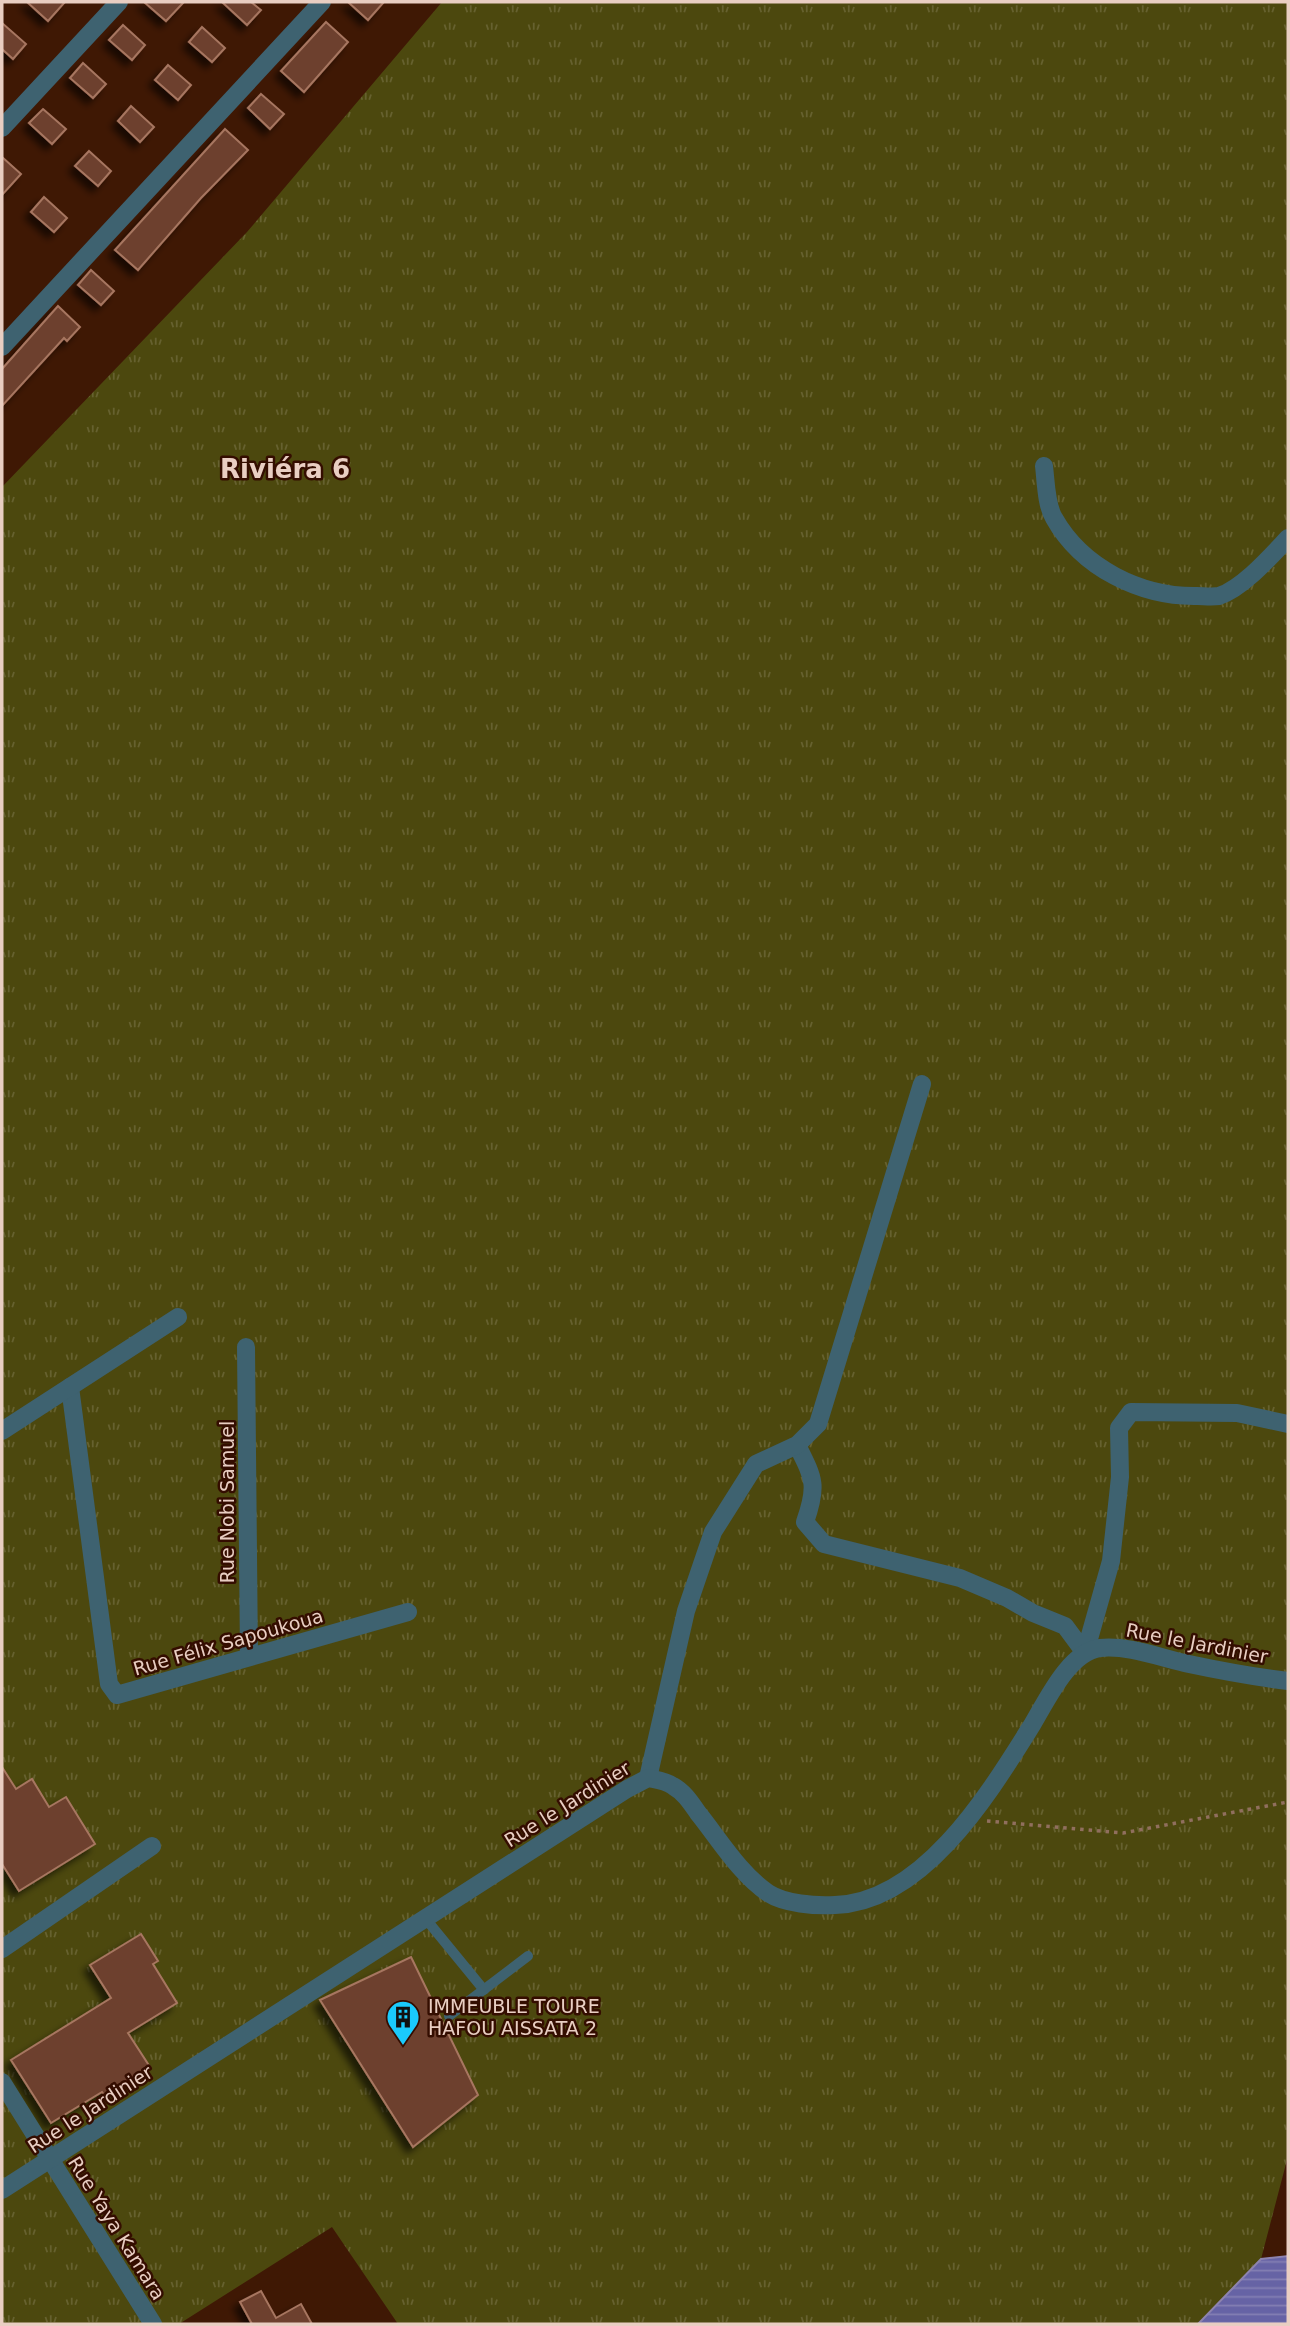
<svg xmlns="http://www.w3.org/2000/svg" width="1290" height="2326" font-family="'DejaVu Sans',sans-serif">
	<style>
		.grass { fill: url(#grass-tufts) }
		.water { fill: url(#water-rules); stroke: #8d83ae; stroke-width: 2 }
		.building { fill: #6d412d; stroke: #a77661; stroke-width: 2; filter: url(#shadow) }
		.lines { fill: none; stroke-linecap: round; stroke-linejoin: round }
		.path { stroke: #906f5e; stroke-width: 3.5; stroke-dasharray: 3.5 5; stroke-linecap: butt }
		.lane { stroke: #3e6270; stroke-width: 10 }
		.street { stroke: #3e6270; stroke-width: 18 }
		.labels { text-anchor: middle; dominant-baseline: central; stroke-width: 5; stroke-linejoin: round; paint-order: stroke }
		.street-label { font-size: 19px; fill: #e9cec2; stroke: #340d00 }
		.poi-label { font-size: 19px; fill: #e9cec2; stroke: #340d00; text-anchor: start }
		.district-label { font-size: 26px; font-weight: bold; fill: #e9cec2; stroke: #340d00 }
	</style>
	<defs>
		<pattern id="grass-tufts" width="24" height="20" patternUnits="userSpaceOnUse" patternTransform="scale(1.75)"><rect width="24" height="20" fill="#4c480e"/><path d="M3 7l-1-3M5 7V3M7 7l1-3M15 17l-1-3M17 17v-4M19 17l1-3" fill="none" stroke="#66612f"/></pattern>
		<pattern id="water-rules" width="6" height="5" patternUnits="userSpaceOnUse" patternTransform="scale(1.75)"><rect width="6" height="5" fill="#6663a5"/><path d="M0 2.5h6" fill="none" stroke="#837fb3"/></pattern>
		<filter id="shadow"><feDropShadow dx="-6" dy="6" stdDeviation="3.5" flood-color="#0009"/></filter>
	</defs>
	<rect width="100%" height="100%" fill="#3f1804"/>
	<polygon class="grass" points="442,2 1288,2 1288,2156 1261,2259 1198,2324 398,2324 332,2227 179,2324 2,2324 2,487 247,232"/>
	<polygon class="water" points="1288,2256 1288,2324 1198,2324 1261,2259"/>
	<g class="building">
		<polygon points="27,2 65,2 48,21"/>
		<polygon points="144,2 184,2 166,21"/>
		<polygon points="222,2 251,2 261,10 247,25"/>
		<polygon points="348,2 384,2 368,20"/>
		<polygon points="326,22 348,42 304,92 281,71"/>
		<polygon points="2,23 26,44 13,59 2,49"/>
		<polygon points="123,25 145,45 132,60 109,40"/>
		<polygon points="202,27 225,48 212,62 189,42"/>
		<polygon points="83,63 106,84 93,98 70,78"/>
		<polygon points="168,65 191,85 178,100 155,80"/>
		<polygon points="261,94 284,114 270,129 248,108"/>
		<polygon points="131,106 154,127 140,142 118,121"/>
		<polygon points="43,109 66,129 52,144 29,123"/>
		<polygon points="225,129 248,150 201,198 138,270 115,250"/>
		<polygon points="89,151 111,171 98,186 75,166"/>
		<polygon points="2,157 21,174 2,195"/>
		<polygon points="44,197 67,218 54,232 31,212"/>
		<polygon points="91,270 114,291 101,305 78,285"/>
		<polygon points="58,306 80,327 67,341 64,338 2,406 2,369"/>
		<polygon points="2,1767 16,1789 32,1779 49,1807 66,1797 95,1844 19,1891 2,1864"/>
		<polygon points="141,1934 158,1961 153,1964 177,2003 128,2033 150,2067 105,2096 102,2092 51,2123 11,2060 111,1998 90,1965"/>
		<polygon points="411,1957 478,2095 413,2147 320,2000"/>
		<polygon points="261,2291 276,2318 301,2304 312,2324 252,2324 240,2302"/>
	</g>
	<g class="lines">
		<polyline class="path" points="987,1821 1123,1833 1288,1802"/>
		<g class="lane">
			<polyline points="425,1918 484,1990"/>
			<polyline points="449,2016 528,1956"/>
		</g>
		<g class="street">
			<polyline points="2,128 119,2"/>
			<polyline points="2,347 322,2"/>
			<path d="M 1044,466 C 1046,482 1046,505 1054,518 C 1082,568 1141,597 1197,596 C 1203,596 1212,597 1219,596 C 1243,588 1271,556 1288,538"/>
			<polyline points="246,1347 249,1657"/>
			<polyline points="70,1387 109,1684 117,1695 408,1612"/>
			<polyline points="2,1431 178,1317"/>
			<path d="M 797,1445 C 814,1479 818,1485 805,1522 L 824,1544 L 960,1578 L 1007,1598 L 1033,1613 L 1065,1626 L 1085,1653 L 1111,1561 L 1120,1477 L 1119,1428 L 1131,1412 L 1237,1413 L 1288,1424"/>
			<polyline points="648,1778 686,1611 713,1532 756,1464 797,1445 818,1424 922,1084"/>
			<polyline points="2,1949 152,1846"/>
			<polyline points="2,2082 153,2324"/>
			<path d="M 2,2190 L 627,1789 L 648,1778 C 657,1780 666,1781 673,1786 C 684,1792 691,1803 698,1813 C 719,1839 740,1874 768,1893 C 785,1904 815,1906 835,1905 C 924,1902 990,1792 1032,1725 C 1047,1700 1069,1652 1100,1648 C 1129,1645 1161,1658 1189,1664 C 1222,1671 1255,1677 1288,1681"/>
		</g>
	</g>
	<defs>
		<symbol id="building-pin" viewBox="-11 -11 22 30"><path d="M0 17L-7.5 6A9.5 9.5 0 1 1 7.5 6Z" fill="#1acafc" stroke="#340d00"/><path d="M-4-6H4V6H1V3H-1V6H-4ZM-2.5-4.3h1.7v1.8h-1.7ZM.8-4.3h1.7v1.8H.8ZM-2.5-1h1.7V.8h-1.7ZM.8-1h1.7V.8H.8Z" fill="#111"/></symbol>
	</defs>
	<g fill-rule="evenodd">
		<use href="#building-pin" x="384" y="1998" width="38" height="52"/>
	</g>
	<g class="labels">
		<g class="street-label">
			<text transform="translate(227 1502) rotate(-90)">Rue Nobi Samuel</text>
			<text transform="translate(228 1642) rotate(-16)">Rue Félix Sapoukoua</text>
			<text transform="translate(1197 1643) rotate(11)">Rue le Jardinier</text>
			<text transform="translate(567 1804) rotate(-32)">Rue le Jardinier</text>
			<text transform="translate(90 2109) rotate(-33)">Rue le Jardinier</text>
			<text transform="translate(117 2228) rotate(58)">Rue Yaya Kamara</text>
		</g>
		<g class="poi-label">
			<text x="428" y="2006">IMMEUBLE TOURE<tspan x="428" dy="22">HAFOU AISSATA 2</tspan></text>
		</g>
		<g class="district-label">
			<text x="285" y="469">Riviéra 6</text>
		</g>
	</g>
	<rect width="1290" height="2326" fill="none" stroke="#e9cec2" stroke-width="7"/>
</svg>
